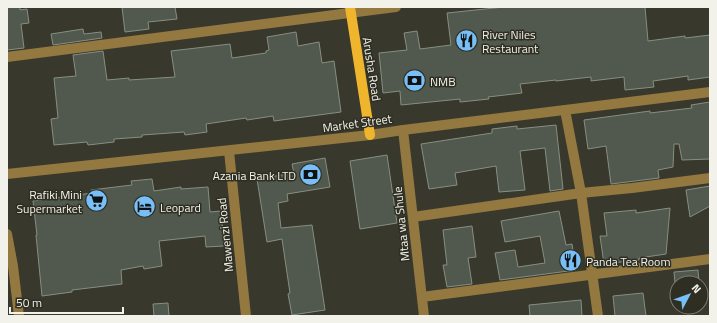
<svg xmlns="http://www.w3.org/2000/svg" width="717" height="323" font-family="'Titillium Web',sans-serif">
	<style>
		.building { fill: #51594e; stroke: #868f82 }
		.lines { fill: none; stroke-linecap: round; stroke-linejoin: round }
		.minor { stroke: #937840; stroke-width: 10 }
		.major { stroke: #efb62d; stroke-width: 10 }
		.labels { text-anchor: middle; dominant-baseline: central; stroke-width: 3; stroke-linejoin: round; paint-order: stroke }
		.poi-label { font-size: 12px; fill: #f2f2eb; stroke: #2e2e22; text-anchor: start }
		.street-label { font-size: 12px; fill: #f2f2eb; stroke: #2e2e22 }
	</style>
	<rect width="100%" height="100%" fill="#38382c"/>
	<g class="building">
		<polygon points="7,7 20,7 20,10 27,9 29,23 21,24 24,48 7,50"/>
		<polygon points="122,7 175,7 177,19 148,22 149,29 125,32"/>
		<polygon points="504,7 645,7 648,41 685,36 685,38 710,35 710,77 688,80 688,76 653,81 654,87 625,90 624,77 591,81 591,77 556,81 556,80 520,84 522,93 488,97 489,99 460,102 460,99 401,105 400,91 383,93 379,53 407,50 404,33 417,31 420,49 451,45 447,13"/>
		<polygon points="83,29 84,34 101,32 102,38 53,45 51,34"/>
		<polygon points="296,32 298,46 319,42 322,63 334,61 341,112 274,121 273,116 247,120 246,118 206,124 207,132 185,135 184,132 142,135 142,137 114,139 114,142 88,145 87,142 54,145 51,119 58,118 54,78 76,76 73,55 103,51 107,80 129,78 129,80 175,77 171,51 230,44 232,58 266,53 266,51 269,50 267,37"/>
		<polygon points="710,102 710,159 682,160 679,144 674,144 673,167 658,170 659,178 611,184 606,146 588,149 584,120 650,111 650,113 692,108 691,105"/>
		<polygon points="556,125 563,189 550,191 545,148 520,151 525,190 499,192 496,166 455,173 457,185 429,189 421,144 492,133 492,129 517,126 517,129"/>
		<polygon points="387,155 397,223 360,229 350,161"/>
		<polygon points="325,158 330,187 287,194 288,201 278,203 281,228 312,225 325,310 292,315 288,294 290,293 282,239 267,242 257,179 294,173 292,164"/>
		<polygon points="152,179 154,191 181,187 181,189 208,187 210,212 221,211 224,246 206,247 205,236 159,241 162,266 144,269 143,266 121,270 122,284 72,290 72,292 42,296 36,235 37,235 33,201 92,193 91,190 132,185 131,181"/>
		<polygon points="710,186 710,206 690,217 686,190"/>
		<polygon points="670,208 666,254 639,258 639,260 604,264 600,236 607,236 604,213 636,210 636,213"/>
		<polygon points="559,211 566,245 572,244 576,270 500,280 495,253 515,250 518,267 545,263 540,236 505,242 501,221"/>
		<polygon points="472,226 476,257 468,258 472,284 447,287 443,265 447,265 443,230"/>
		<polygon points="698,270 699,283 675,283 674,272"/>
		<polygon points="643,293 646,316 615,316 613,296"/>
		<polygon points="581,300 582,316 530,316 529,305"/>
		<polygon points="168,303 169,316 154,316 153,304"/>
	</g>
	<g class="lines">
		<g class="minor">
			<polyline points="7,57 396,7"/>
			<polyline points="565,110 581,193 598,316"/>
			<polyline points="403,130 424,316"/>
			<polyline points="229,151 246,316"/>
			<polyline points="7,174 370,135 403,130 710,92"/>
			<polyline points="413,217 581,193 632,188 710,178"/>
			<polyline points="7,234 13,266 19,316"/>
			<polyline points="422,297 710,259"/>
		</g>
		<polyline class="major" points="350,7 370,135"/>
	</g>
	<defs>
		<symbol id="restaurant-disc" viewBox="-11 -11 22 22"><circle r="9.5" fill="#78bff7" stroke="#2e2e22"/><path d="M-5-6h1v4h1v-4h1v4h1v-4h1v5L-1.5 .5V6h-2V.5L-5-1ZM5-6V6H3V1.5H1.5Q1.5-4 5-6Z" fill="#111"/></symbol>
		<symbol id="bank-disc" viewBox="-11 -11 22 22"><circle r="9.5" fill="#78bff7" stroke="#2e2e22"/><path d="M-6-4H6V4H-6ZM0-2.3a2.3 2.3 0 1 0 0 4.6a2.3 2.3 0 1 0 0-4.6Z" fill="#111"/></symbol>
		<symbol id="supermarket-disc" viewBox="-11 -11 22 22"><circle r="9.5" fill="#78bff7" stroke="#2e2e22"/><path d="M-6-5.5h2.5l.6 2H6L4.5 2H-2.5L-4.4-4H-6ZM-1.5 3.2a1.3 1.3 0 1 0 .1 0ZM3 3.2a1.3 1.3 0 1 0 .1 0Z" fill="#111"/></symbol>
		<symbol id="hotel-disc" viewBox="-11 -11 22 22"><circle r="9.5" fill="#78bff7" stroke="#2e2e22"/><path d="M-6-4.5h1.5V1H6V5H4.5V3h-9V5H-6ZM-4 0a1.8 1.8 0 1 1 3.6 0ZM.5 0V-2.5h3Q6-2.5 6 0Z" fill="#111"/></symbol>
	</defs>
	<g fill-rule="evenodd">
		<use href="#restaurant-disc" x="454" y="28" width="25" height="25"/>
		<use href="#bank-disc" x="402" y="68" width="25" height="25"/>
		<use href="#bank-disc" x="298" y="162" width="25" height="25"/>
		<use href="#supermarket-disc" x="84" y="188" width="25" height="25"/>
		<use href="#hotel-disc" x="132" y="194" width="25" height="25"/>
		<use href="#restaurant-disc" x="558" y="248" width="25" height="25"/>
	</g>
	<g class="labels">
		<g class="poi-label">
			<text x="482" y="34">River Niles<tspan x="482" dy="14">Restaurant</tspan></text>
			<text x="430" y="81">NMB</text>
			<text x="296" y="175" text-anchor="end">Azania Bank LTD</text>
			<text x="82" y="194" text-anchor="end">Rafiki Mini<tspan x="82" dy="14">Supermarket</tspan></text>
			<text x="160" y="207">Leopard</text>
			<text x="586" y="261">Panda Tea Room</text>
		</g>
		<g class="street-label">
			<text transform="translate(372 69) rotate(81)">Arusha Road</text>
			<text transform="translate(357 123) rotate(-8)">Market Street</text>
			<text transform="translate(401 224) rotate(-96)">Mtaa wa Shule</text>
			<text transform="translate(225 235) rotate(-96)">Mawenzi Road</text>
		</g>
	</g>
	<rect width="717" height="323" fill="none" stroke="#f2f2eb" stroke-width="16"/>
	<g transform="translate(689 295) rotate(49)"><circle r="19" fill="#2e2e22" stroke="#7c7c72"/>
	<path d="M0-3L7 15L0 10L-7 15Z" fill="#78bff7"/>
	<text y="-6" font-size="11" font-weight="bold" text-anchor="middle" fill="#f2f2eb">N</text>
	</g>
	<path d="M10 307v6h113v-6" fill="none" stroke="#f2f2eb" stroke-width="2"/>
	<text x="16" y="307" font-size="12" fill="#f2f2eb" stroke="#2e2e22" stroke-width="3" paint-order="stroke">50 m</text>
</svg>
